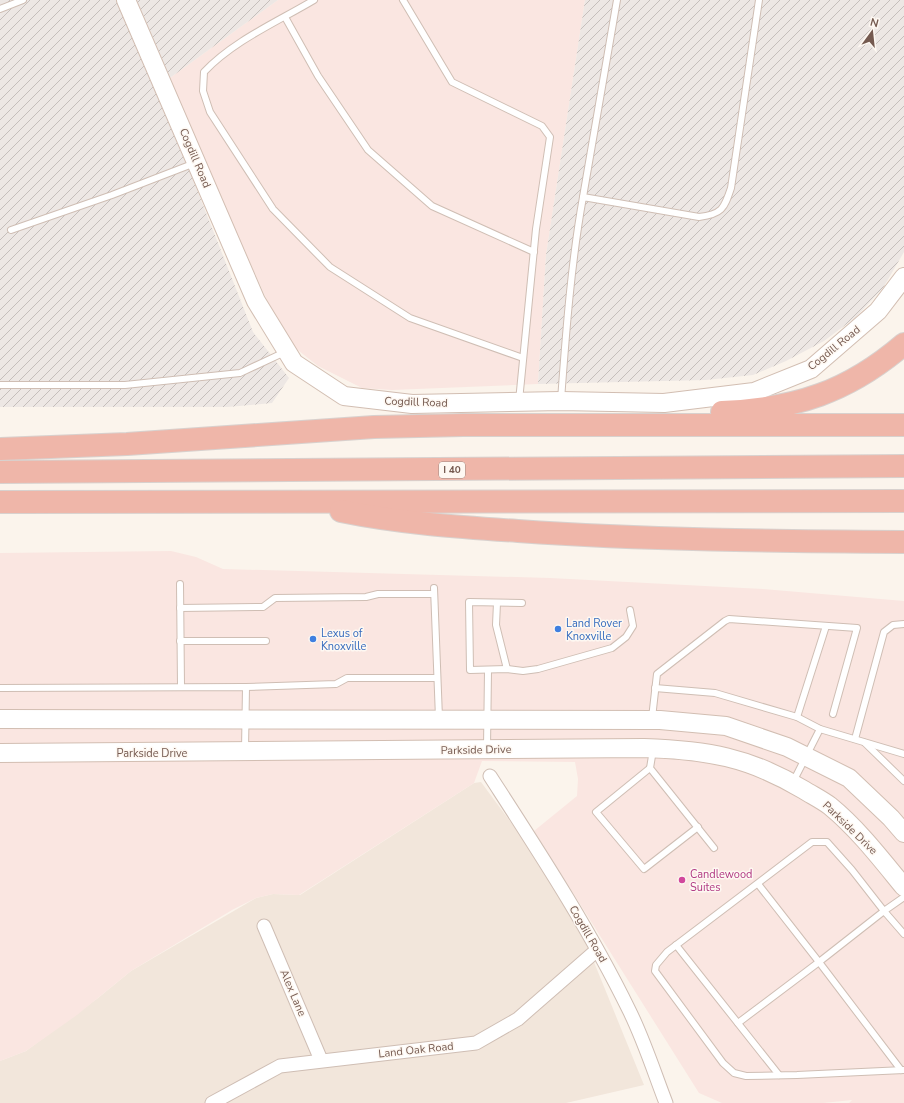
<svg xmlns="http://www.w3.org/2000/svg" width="904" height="1103" font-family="'Nunito Sans',sans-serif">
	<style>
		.residential { fill: #f2e6db }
		.commercial { fill: #fae6e1 }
		.industrial { fill: url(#industrial-furrows) }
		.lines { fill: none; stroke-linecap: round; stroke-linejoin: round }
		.lane-casing { stroke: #cfbeb4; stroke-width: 8 }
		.street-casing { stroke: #cfbeb4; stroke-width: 15 }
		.secondary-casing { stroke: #d2beb2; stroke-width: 20 }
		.highway-casing { stroke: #d8d1ce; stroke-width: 24 }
		.lane { stroke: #fff; stroke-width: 6 }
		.street { stroke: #fff; stroke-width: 13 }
		.secondary { stroke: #fff; stroke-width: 18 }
		.highway { stroke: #efb6a9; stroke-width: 22 }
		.shop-dot { fill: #3f7fe0; stroke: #fef8f2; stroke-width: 1.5 }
		.hotel-dot { fill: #d1479c; stroke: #fef8f2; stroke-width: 1.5 }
		.labels { text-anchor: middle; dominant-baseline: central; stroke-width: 3; stroke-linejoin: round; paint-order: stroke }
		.shield { fill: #fef8f2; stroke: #9e8981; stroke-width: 1 }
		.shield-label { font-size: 10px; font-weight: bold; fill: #755a50 }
		.street-label { font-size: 11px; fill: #755a50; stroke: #fef8f2 }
		.shop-label { font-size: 11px; fill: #366cbe; stroke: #fef8f2; text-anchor: start }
		.hotel-label { font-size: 11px; fill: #b23c85; stroke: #fef8f2; text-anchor: start }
	</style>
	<defs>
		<pattern id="industrial-furrows" width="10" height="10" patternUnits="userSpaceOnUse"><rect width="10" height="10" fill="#ede7e4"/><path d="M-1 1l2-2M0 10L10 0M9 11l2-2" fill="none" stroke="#c5bebb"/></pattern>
	</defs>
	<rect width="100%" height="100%" fill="#fbf4ec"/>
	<polygon class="residential" points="481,782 532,851 585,940 644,1085 566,1103 0,1103 0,1061 26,1051 98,998 131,971 256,898 273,894 300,895 474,783"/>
	<g class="commercial">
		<polygon points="278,0 585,0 546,255 538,384 392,390 362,388 318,366 294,347 276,320 167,80"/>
		<polygon points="171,551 196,557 223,569 550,578 763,589 904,601 904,1103 849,1103 852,1100 823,1103 722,1103 699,1093 534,831 577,796 578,779 575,762 482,761 474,783 299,895 273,894 256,898 232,910 131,971 77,1015 26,1051 0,1061 0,553"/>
	</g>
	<g class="industrial">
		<polygon points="0,0 118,0 179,144 253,332 289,378 272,403 228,407 0,407"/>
		<polygon points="133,0 278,0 167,80"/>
		<polygon points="585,0 904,0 904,252 883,288 856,317 824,341 786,361 753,375 706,380 538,384 546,255"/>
	</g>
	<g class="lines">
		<defs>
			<g id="lane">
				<path d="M 314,0 C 277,22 233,41 204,72 L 203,91 L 210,112 L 273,209 L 330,267 L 410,318 L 523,358"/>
				<polyline points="403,0 452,82 542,126 550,137 536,229 519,401"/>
				<polyline points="0,9 23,0"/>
				<polyline points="285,17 318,76 368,150 432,206 534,252"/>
				<polyline points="583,197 617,0"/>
				<polyline points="11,230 112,195 195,163"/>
				<polyline points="0,385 125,385 240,373 285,352"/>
				<path d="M 561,400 C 566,332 571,264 583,197 L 699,217 C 722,214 724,209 731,188 L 759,0"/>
				<polyline points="180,584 181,686"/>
				<polyline points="434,588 439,718"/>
				<polyline points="497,603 496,625 507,669"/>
				<polyline points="522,603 469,602 470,670 507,669 523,671 538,669 612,648 626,637 633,626 630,610"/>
				<polyline points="180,608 263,607 275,598 366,597 378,594 434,594"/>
				<polyline points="180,641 266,641"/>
				<polyline points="246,687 336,684 347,678 436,678"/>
				<polyline points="0,688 246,687 245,750"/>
				<polyline points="655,688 715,693 797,717 820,729 904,754"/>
				<polyline points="797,717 826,626"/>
				<polyline points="652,718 657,674 725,621 729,619 857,628 833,714"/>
				<polyline points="855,739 884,632 893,625 904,624"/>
				<polyline points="865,743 904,781"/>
				<polyline points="487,747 488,671"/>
				<polyline points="653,750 650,768 714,848"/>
				<polyline points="650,768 596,812 644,869 698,827"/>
				<polyline points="793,782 820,729"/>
				<polyline points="904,897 884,911 852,870 827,842 812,842 667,952 656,965 655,971 723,1063 734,1073 746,1076 797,1075 904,1070"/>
				<polyline points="676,945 779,1075"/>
				<polyline points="738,1023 819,962 758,884"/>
				<polyline points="901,1070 819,962 884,911 904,934"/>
			</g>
			<g id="street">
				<path d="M 490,776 C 539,852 589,928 629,1010 C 644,1040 654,1072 666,1103"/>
				<polyline points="264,926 321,1060"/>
				<polyline points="212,1103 280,1066 476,1043 518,1019 597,950"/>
			</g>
			<g id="secondary">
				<polyline points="126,0 256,301 294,363 344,396 412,404 561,401 664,403 754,392 811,369 878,311 904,277"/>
				<polyline points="0,719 660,720 726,726 787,747 849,778 891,818 904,833"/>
				<path d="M 0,753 L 644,748 C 707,750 749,757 804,790 C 812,795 822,800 830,806 C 858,829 881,859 904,887"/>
			</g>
			<g id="highway">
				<path d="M 722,412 C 796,409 848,392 904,344"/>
				<polyline points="0,449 127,444 374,427 463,425 904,425"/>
				<polyline points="0,472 904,466"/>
				<polyline points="0,502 904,501"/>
				<path d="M 341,511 C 399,523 458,527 518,531 C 646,540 775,541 904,542"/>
			</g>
		</defs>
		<use href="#lane" class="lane-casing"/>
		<use href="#street" class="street-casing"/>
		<use href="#secondary" class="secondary-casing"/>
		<use href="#highway" class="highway-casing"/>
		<use href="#lane" class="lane"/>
		<use href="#street" class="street"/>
		<use href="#secondary" class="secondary"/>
		<use href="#highway" class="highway"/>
	</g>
	<g class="shop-dot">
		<circle cx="558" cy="629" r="4"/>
		<circle cx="313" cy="639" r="4"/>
	</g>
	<circle class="hotel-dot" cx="682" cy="880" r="4"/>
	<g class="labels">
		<rect class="shield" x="439" y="462" width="26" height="16" rx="3"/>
		<g class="shield-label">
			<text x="452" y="470">I 40</text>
		</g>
		<g class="street-label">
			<text transform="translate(195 158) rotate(67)">Cogdill Road</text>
			<text transform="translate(834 348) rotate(-39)">Cogdill Road</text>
			<text transform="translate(416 402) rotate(2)">Cogdill Road</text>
			<text transform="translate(476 750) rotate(-1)">Parkside Drive</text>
			<text x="152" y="753">Parkside Drive</text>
			<text transform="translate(850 828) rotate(44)">Parkside Drive</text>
			<text transform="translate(588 934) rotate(60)">Cogdill Road</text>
			<text transform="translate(293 993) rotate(67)">Alex Lane</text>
			<text transform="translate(416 1050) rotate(-6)">Land Oak Road</text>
		</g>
		<g class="shop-label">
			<text x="566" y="623">Land Rover<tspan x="566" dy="13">Knoxville</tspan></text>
			<text x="321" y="633">Lexus of<tspan x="321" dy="13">Knoxville</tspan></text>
		</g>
		<g class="hotel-label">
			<text x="690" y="874">Candlewood<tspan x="690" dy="13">Suites</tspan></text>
		</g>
	</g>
	<g transform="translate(872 32) rotate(15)" stroke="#fef8f2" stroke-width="3" paint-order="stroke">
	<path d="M0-3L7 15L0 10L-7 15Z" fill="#755a50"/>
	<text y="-6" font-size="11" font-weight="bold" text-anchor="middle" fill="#755a50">N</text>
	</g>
</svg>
